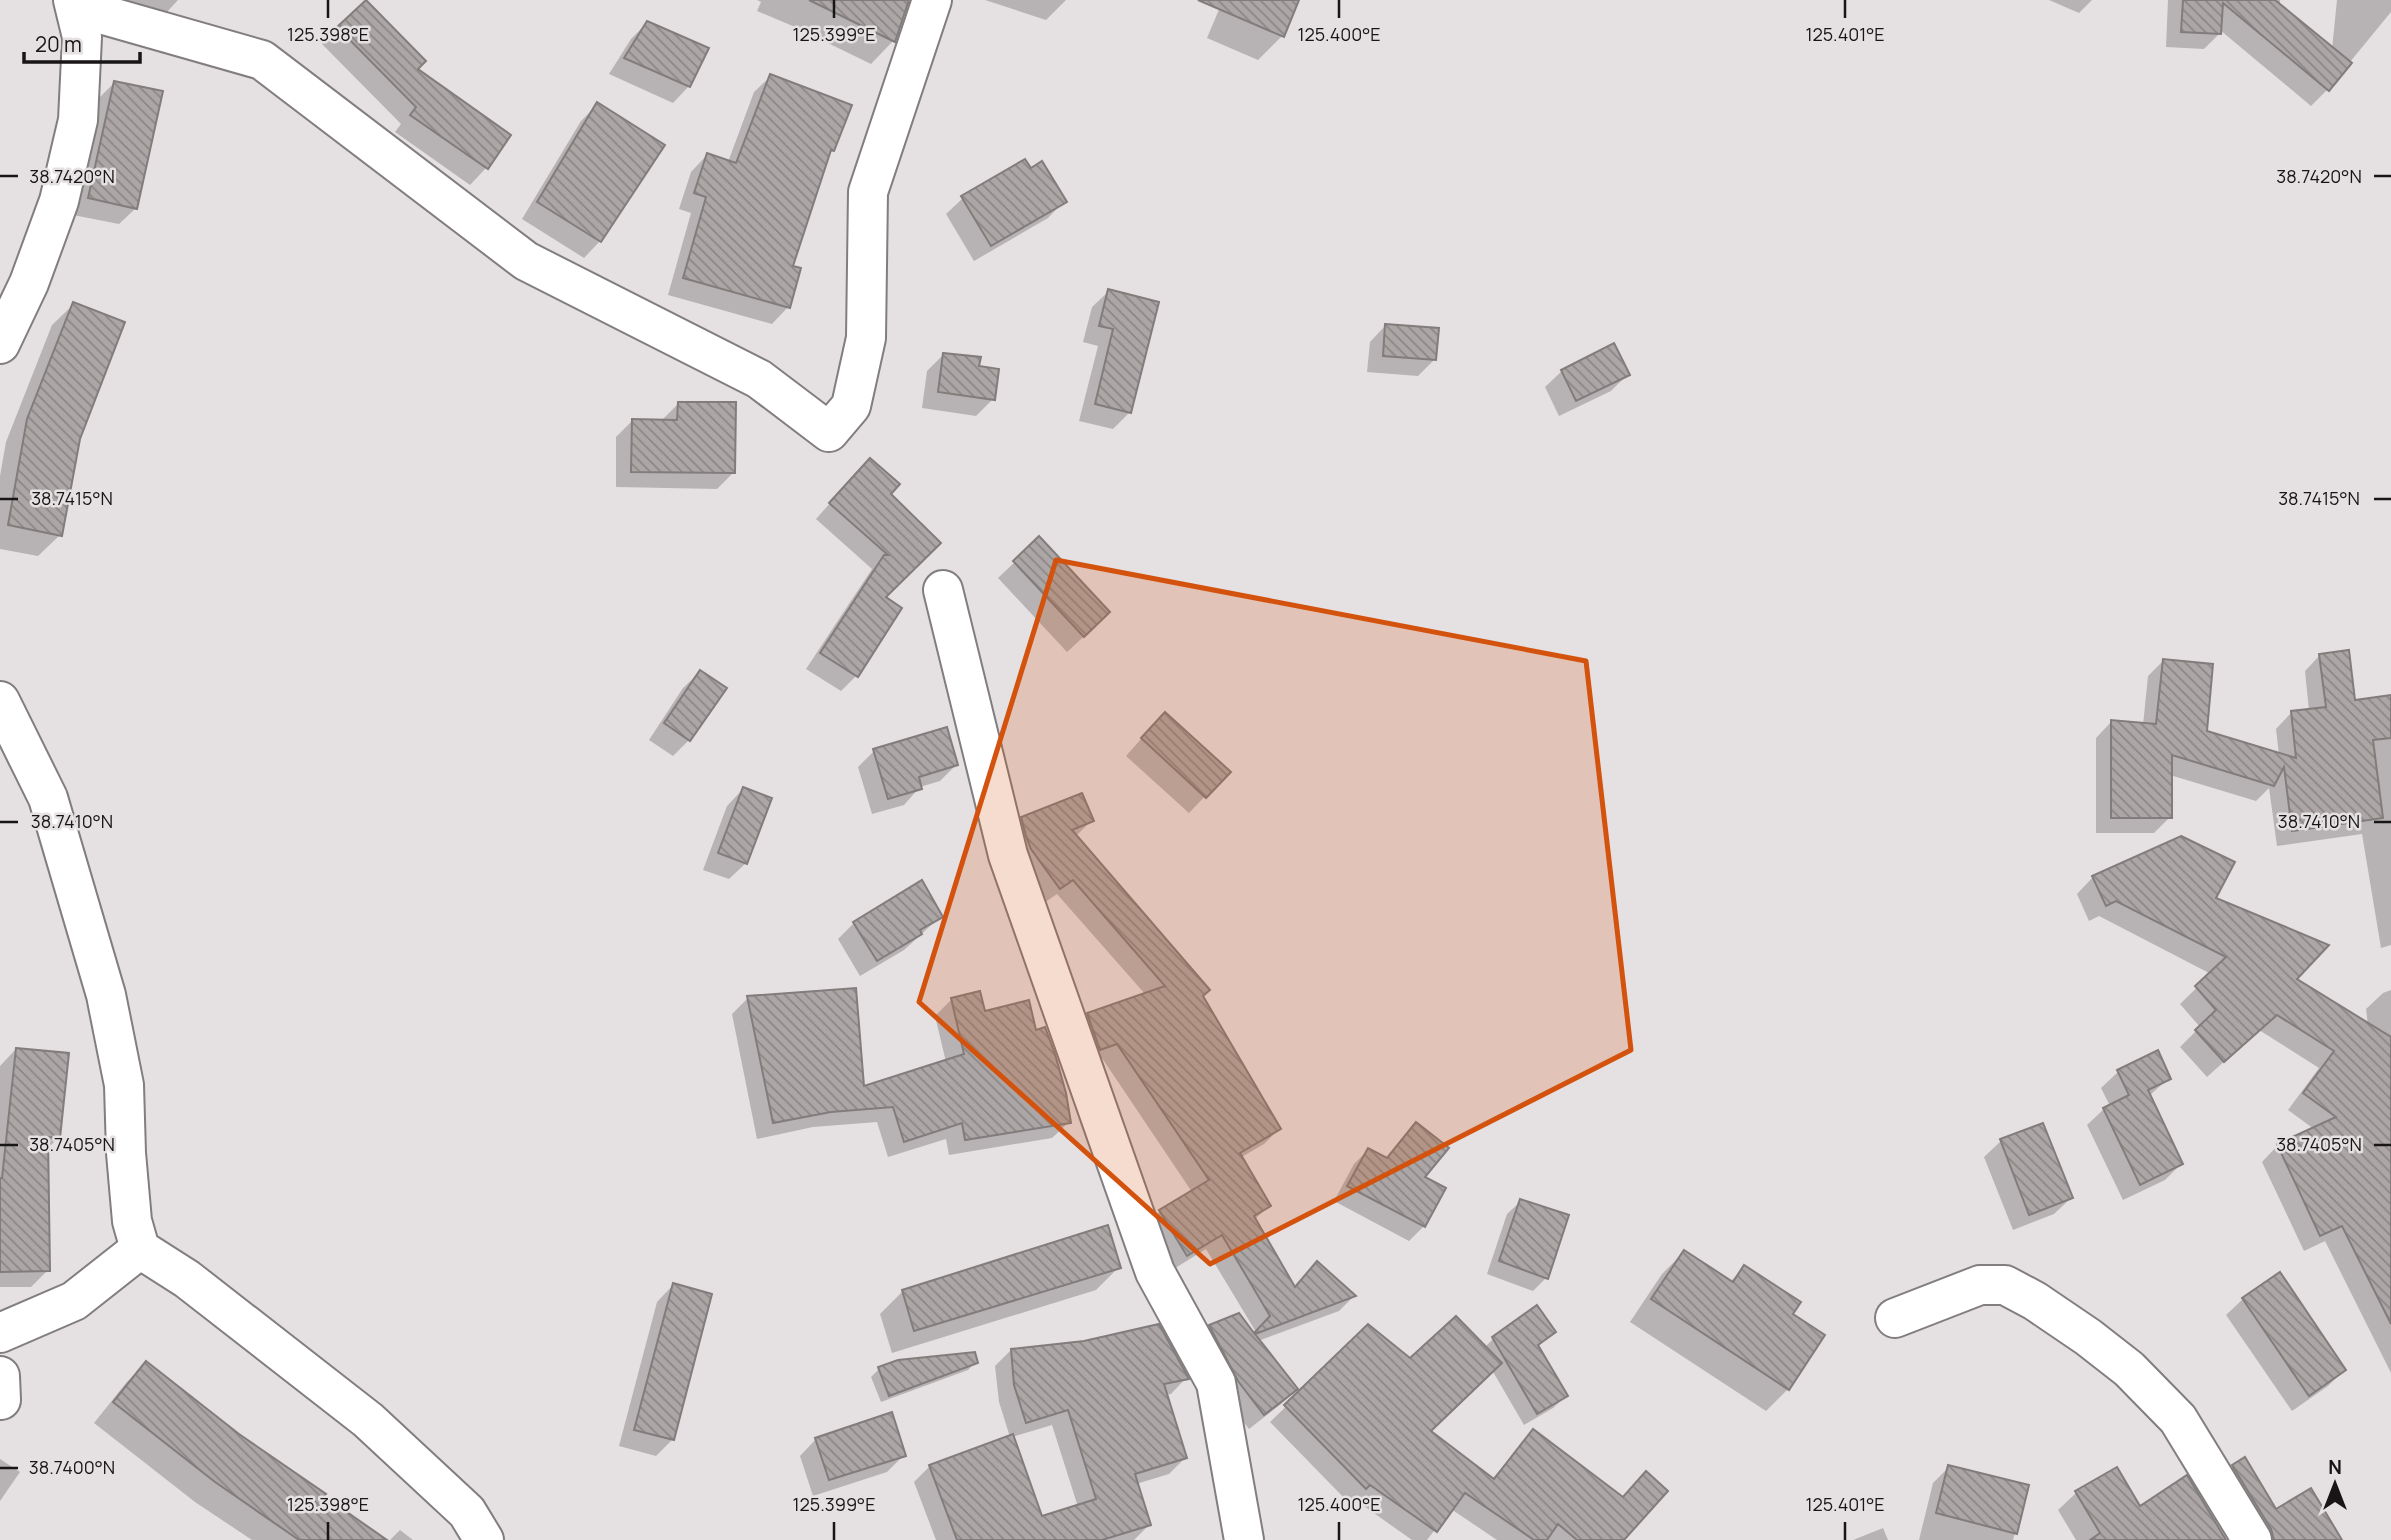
<svg xmlns="http://www.w3.org/2000/svg" width="2391" height="1540" font-family="Manrope,sans-serif">
	<style>
		.shadow { fill: #0003; fill-rule: evenodd }
		.building { fill: url(#building-back-hatch); stroke: #827d7c; stroke-width: 2 }
		.lines { fill: none; stroke-linecap: round; stroke-linejoin: round }
		.street-casing { stroke: #827d7e; stroke-width: 42 }
		.street { stroke: #fff; stroke-width: 38 }
		.marked { fill: #d3520d; fill-opacity: 0.2; stroke: #d3520d; stroke-width: 5; stroke-linejoin: round }
		.ticks { fill: none; stroke: #171516; stroke-width: 2.5 }
		.ticks-label { font-size: 18px; text-anchor: middle; fill: #171516; stroke: #e5e0e1; stroke-width: 5; stroke-linejoin: round; paint-order: stroke }
	</style>
	<defs>
		<pattern id="building-back-hatch" width="6" height="6" patternUnits="userSpaceOnUse" patternTransform="scale(1.75)"><rect width="6" height="6" fill="#aca7a6"/><path d="M-1 5l2 2M0 0l6 6M5-1l2 2" fill="none" stroke="#8b8786"/></pattern>
	</defs>
	<rect width="100%" height="100%" fill="#e5e0e1"/>
	<g class="shadow">
		<polygon points="125,0 178,0 156,24"/>
		<polygon points="757,0 908,0 893,41 871,64 795,27 757,11 761,2"/>
		<polygon points="985,0 1066,0 1046,20"/>
		<polygon points="1223,0 1298,0 1282,36 1258,60 1207,38"/>
		<polygon points="2049,0 2092,0 2079,13"/>
		<polygon points="2168,0 2280,0 2280,6 2332,49 2337,0 2391,0 2391,12 2327,90 2311,106 2220,30 2220,33 2204,49 2166,47"/>
		<polygon points="365,2 415,70 509,136 486,168 470,185 395,132 401,124 322,44"/>
		<polygon points="647,23 689,86 673,103 609,74 631,39"/>
		<polygon points="771,76 833,150 827,156 791,267 788,307 772,324 668,295 691,213 679,209 691,172 707,155 728,162 754,92"/>
		<polygon points="114,83 136,208 119,224 73,215 98,99"/>
		<polygon points="598,104 600,241 584,258 522,219 581,121"/>
		<polygon points="963,198 1064,201 1048,218 974,261 946,214"/>
		<polygon points="1109,291 1129,413 1113,429 1079,421 1098,346 1083,342 1092,307"/>
		<polygon points="74,304 78,438 60,535 38,556 0,549 0,476 6,442 52,325"/>
		<polygon points="1386,325 1435,359 1418,376 1367,372 1370,342"/>
		<polygon points="943,355 977,368 993,399 976,416 922,408 927,371"/>
		<polygon points="1562,371 1628,374 1611,391 1559,416 1545,387"/>
		<polygon points="678,404 734,472 717,489 616,487 616,437 632,421 662,420"/>
		<polygon points="855,475 889,494 939,543 883,598 856,676 841,691 806,669 872,569 816,519"/>
		<polygon points="1039,539 1092,629 1067,652 998,578"/>
		<polygon points="2320,655 2354,701 2391,697 2391,945 2381,948 2362,834 2277,846 2269,788 2256,801 2170,775 2170,817 2154,833 2096,833 2096,738 2111,722 2143,725 2148,676 2163,661 2205,733 2279,755 2276,729 2291,713 2309,711 2305,671"/>
		<polygon points="700,672 689,740 673,756 649,740 683,688"/>
		<polygon points="1149,730 1228,772 1189,813 1126,756"/>
		<polygon points="874,751 956,765 940,781 920,787 904,805 872,814 858,767"/>
		<polygon points="743,789 746,863 729,879 703,870 727,806"/>
		<polygon points="1022,818 1091,821 1075,837 1202,996 1279,1129 1264,1144 1240,1158 1269,1206 1254,1220 1294,1288 1302,1279 1354,1296 1339,1311 1258,1341 1296,1389 1281,1404 1249,1429 1223,1396 1195,1342 1210,1327 1253,1335 1256,1332 1206,1249 1172,1270 1145,1226 1160,1211 1192,1192 1102,1058 1085,1064 1073,1029 1088,1014 1145,994 1057,894 1044,903 1007,833"/>
		<polygon points="2093,877 2214,899 2294,979 2368,1025 2366,1009 2383,993 2391,990 2391,1373 2325,1241 2304,1251 2262,1162 2278,1145 2314,1129 2288,1110 2319,1068 2259,1030 2207,1077 2180,1047 2200,1027 2180,1004 2211,974 2099,916 2089,921 2077,894"/>
		<polygon points="941,916 904,950 860,976 838,939 854,923"/>
		<polygon points="748,998 862,1088 946,1062 935,1016 952,999 1035,1032 1069,1122 1052,1138 949,1155 946,1139 888,1157 877,1122 813,1127 757,1139 732,1014"/>
		<polygon points="16,1049 59,1137 47,1149 48,1270 31,1287 0,1287 0,1066"/>
		<polygon points="2157,1053 2169,1078 2149,1096 2181,1164 2165,1180 2123,1200 2087,1125 2104,1109 2110,1106 2101,1088 2118,1072"/>
		<polygon points="1416,1124 1422,1178 1424,1226 1409,1241 1334,1201 1354,1164 1368,1150 1386,1159"/>
		<polygon points="2001,1141 2071,1198 2054,1214 2013,1230 1984,1157"/>
		<polygon points="1521,1201 1546,1278 1533,1291 1487,1274 1507,1214"/>
		<polygon points="1684,1252 1730,1282 1744,1267 1788,1389 1766,1411 1630,1322 1662,1274"/>
		<polygon points="1119,1267 1096,1290 892,1353 880,1314 903,1291"/>
		<polygon points="673,1285 673,1439 656,1456 619,1446 657,1302"/>
		<polygon points="2243,1299 2344,1370 2328,1386 2292,1411 2226,1315"/>
		<polygon points="1368,1327 1410,1361 1484,1348 1493,1339 1554,1332 1537,1347 1566,1396 1553,1408 1524,1425 1492,1370 1428,1432 1492,1479 1533,1431 1625,1540 1497,1540 1451,1509 1427,1540 1412,1540 1354,1499 1349,1503 1270,1422"/>
		<path d="M 1011,1350 L 1186,1378 L 1171,1394 L 1165,1395 L 1185,1458 L 1169,1474 L 1136,1484 L 1149,1525 L 1134,1540 L 936,1540 L 914,1482 L 930,1466 L 1010,1437 L 999,1402 L 995,1366 ZM 1052,1425 L 1078,1507 L 1040,1518 L 1012,1437 Z"/>
		<polygon points="976,1362 968,1370 881,1402 871,1377 879,1369"/>
		<polygon points="146,1363 238,1436 384,1540 252,1540 195,1502 94,1423 126,1383"/>
		<polygon points="816,1439 904,1455 887,1472 813,1496 800,1456"/>
		<polygon points="0,1459 20,1472 0,1501"/>
		<polygon points="2233,1466 2275,1511 2340,1540 2249,1540 2215,1484"/>
		<polygon points="1949,1467 2022,1506 2013,1540 1919,1540 1933,1483"/>
		<polygon points="2076,1493 2140,1508 2224,1540 2076,1540 2058,1510"/>
		<polygon points="1883,1528 1888,1540 1853,1540"/>
		<polygon points="400,1530 413,1540 390,1540"/>
	</g>
	<g class="building">
		<polygon points="366,0 426,61 418,69 511,135 488,169 410,115 416,107 337,27"/>
		<polygon points="809,0 909,0 895,42"/>
		<polygon points="1198,0 1299,0 1284,37"/>
		<polygon points="2183,0 2275,0 2352,63 2329,91 2223,3 2221,34 2181,32"/>
		<polygon points="647,21 709,48 690,87 624,58"/>
		<polygon points="770,74 852,105 834,151 831,150 793,266 801,268 790,308 683,278 706,197 694,193 707,153 736,163"/>
		<polygon points="114,81 163,91 137,209 88,198"/>
		<polygon points="597,102 665,145 601,242 537,202"/>
		<polygon points="1025,159 1031,168 1042,161 1067,202 991,246 961,196"/>
		<polygon points="1108,289 1159,302 1131,413 1095,404 1113,329 1099,326"/>
		<polygon points="73,302 125,322 80,439 62,536 8,525 27,419"/>
		<polygon points="1385,324 1439,328 1436,360 1383,356"/>
		<polygon points="1614,343 1630,375 1576,401 1561,370"/>
		<polygon points="943,353 981,357 979,366 999,369 995,400 938,392"/>
		<polygon points="678,402 736,402 735,473 631,472 632,419 677,420"/>
		<polygon points="870,458 900,484 891,494 941,543 886,597 902,608 858,677 820,653 884,555 888,555 829,503"/>
		<polygon points="1039,536 1110,612 1084,637 1013,561"/>
		<polygon points="2349,650 2355,700 2391,695 2391,738 2373,740 2383,818 2292,831 2284,767 2274,786 2172,755 2172,818 2111,818 2111,720 2156,724 2163,659 2213,664 2207,731 2296,758 2291,711 2326,707 2319,654"/>
		<polygon points="700,670 727,688 690,741 664,723"/>
		<polygon points="1165,712 1231,772 1206,798 1141,738"/>
		<polygon points="947,727 958,765 919,777 922,789 888,799 873,749"/>
		<polygon points="743,787 772,798 747,864 718,853"/>
		<polygon points="1082,793 1094,821 1072,830 1210,990 1203,996 1281,1129 1240,1153 1271,1206 1254,1216 1295,1287 1317,1261 1356,1296 1255,1334 1298,1389 1264,1415 1238,1381 1209,1325 1239,1313 1254,1333 1270,1316 1222,1235 1187,1256 1159,1210 1209,1180 1117,1044 1100,1050 1087,1013 1165,986 1073,880 1060,889 1031,849 1026,836 1021,817"/>
		<polygon points="2181,836 2235,862 2216,898 2329,945 2297,979 2391,1037 2391,1324 2342,1226 2320,1236 2277,1144 2336,1117 2303,1093 2334,1051 2277,1015 2224,1062 2195,1030 2216,1010 2195,986 2226,957 2116,901 2106,906 2092,876"/>
		<polygon points="922,880 943,917 920,930 922,934 877,961 853,922"/>
		<polygon points="856,988 864,1086 964,1054 951,998 980,991 985,1011 1029,1000 1036,1030 1045,1027 1055,1054 1066,1093 1071,1123 965,1140 962,1123 904,1142 893,1107 831,1112 773,1123 747,996"/>
		<polygon points="16,1048 69,1053 60,1138 48,1137 50,1271 0,1272 0,1178 2,1178"/>
		<polygon points="2158,1050 2171,1079 2148,1090 2183,1164 2140,1185 2103,1108 2129,1095 2117,1070"/>
		<polygon points="1416,1122 1449,1148 1425,1177 1446,1188 1425,1227 1347,1186 1368,1148 1387,1158"/>
		<polygon points="2043,1123 2073,1198 2029,1215 2000,1139"/>
		<polygon points="1520,1199 1569,1215 1548,1279 1499,1261"/>
		<polygon points="1108,1225 1121,1268 914,1331 902,1290"/>
		<polygon points="1684,1250 1733,1282 1744,1265 1801,1302 1793,1314 1825,1335 1789,1390 1651,1299"/>
		<polygon points="2280,1272 2346,1370 2309,1396 2242,1298"/>
		<polygon points="673,1283 712,1294 674,1440 634,1430"/>
		<polygon points="1537,1305 1556,1332 1538,1345 1568,1396 1537,1414 1492,1337"/>
		<polygon points="1456,1316 1502,1363 1431,1431 1494,1479 1533,1429 1623,1497 1646,1471 1668,1491 1624,1540 1577,1540 1558,1524 1547,1540 1534,1540 1465,1493 1437,1532 1370,1485 1366,1489 1284,1405 1368,1324 1410,1358"/>
		<polygon points="1159,1324 1189,1379 1164,1384 1187,1458 1135,1474 1151,1525 1102,1540 957,1540 929,1465 1013,1434 1042,1516 1096,1499 1068,1410 1026,1423 1014,1385 1011,1349 1084,1341"/>
		<polygon points="975,1352 978,1363 889,1396 878,1367 898,1360"/>
		<polygon points="146,1361 239,1434 326,1494 324,1496 387,1540 299,1540 215,1482 113,1402"/>
		<polygon points="892,1412 906,1456 829,1480 815,1438"/>
		<polygon points="2245,1457 2276,1509 2311,1488 2342,1540 2274,1540 2271,1529 2232,1465"/>
		<polygon points="1948,1465 2029,1485 2017,1534 1936,1513"/>
		<polygon points="2117,1467 2140,1506 2187,1475 2226,1540 2090,1540 2100,1533 2075,1491"/>
	</g>
	<g class="lines">
		<defs>
			<g id="street">
				<polyline points="76,7 262,60 526,261 759,379 829,432 851,406 866,338 868,192 932,0"/>
				<polyline points="0,344 29,283 59,201 78,120 82,37 73,0"/>
				<polyline points="943,590 1008,855 1155,1272 1216,1383 1244,1540"/>
				<polyline points="0,701 48,798 106,995 124,1085 126,1153 132,1221 140,1249 187,1279 368,1420 467,1512 484,1540"/>
				<polyline points="1895,1318 1980,1285 2005,1285 2035,1301 2088,1337 2129,1369 2178,1419 2252,1540"/>
				<polyline points="0,1333 74,1301 140,1249"/>
				<polyline points="0,1376 1,1400"/>
			</g>
		</defs>
		<use href="#street" class="street-casing"/>
		<use href="#street" class="street"/>
	</g>
	<path class="marked" d="M 1056,560 L 1586,661 L 1631,1050 L 1210,1264 L 919,1002 Z"/>
	<path class="ticks" d="M 328,0 L 328,18M 834,0 L 834,18M 1339,0 L 1339,18M 1845,0 L 1845,18M 0,176 L 18,176M 2374,176 L 2391,176M 0,499 L 18,499M 2374,499 L 2391,499M 0,822 L 18,822M 2374,822 L 2391,822M 0,1145 L 18,1145M 2374,1145 L 2391,1145M 0,1468 L 18,1468M 328,1522 L 328,1540M 834,1522 L 834,1540M 1339,1522 L 1339,1540M 1845,1522 L 1845,1540"/>
	<g class="ticks-label">
		<text x="328" y="41">125.398°E</text>
		<text x="834" y="41">125.399°E</text>
		<text x="1339" y="41">125.400°E</text>
		<text x="1845" y="41">125.401°E</text>
		<text x="72" y="183">38.7420°N</text>
		<text x="2319" y="183">38.7420°N</text>
		<text x="72" y="505">38.7415°N</text>
		<text x="2319" y="505">38.7415°N</text>
		<text x="72" y="828">38.7410°N</text>
		<text x="2319" y="828">38.7410°N</text>
		<text x="72" y="1151">38.7405°N</text>
		<text x="2319" y="1151">38.7405°N</text>
		<text x="72" y="1474">38.7400°N</text>
		<text x="328" y="1511">125.398°E</text>
		<text x="834" y="1511">125.399°E</text>
		<text x="1339" y="1511">125.400°E</text>
		<text x="1845" y="1511">125.401°E</text>
	</g>
	<g transform="translate(2335 1484)" stroke="#e5e0e1" stroke-width="5" paint-order="stroke">
	<path d="M0-5L12 26L0 18L-12 26Z" fill="#171516"/>
	<text y="-10" font-size="19" font-weight="bold" text-anchor="middle" fill="#171516">N</text>
	</g>
	<path d="M24 52v10h116v-10" fill="none" stroke="#171516" stroke-width="3.5"/>
	<text x="35" y="52" font-size="21" fill="#171516" stroke="#e5e0e1" stroke-width="5" paint-order="stroke">20 m</text>
</svg>
